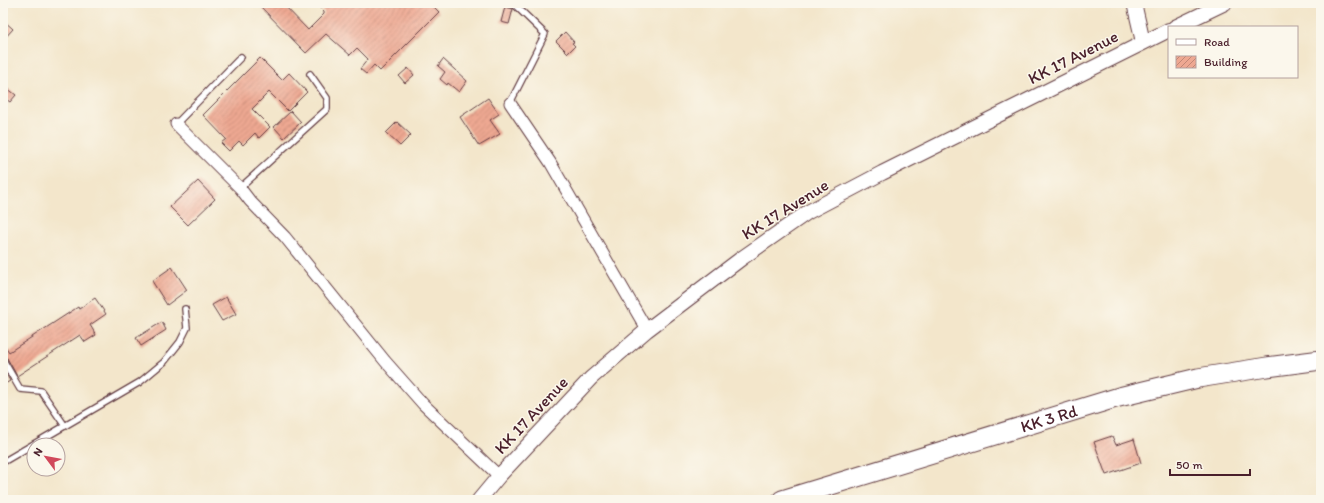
<svg xmlns="http://www.w3.org/2000/svg" width="1324" height="503" font-family="Itim,sans-serif">
	<style>
		.building { fill: url(#building-hatch) }
		.lines { fill: none; stroke-linecap: round; stroke-linejoin: round }
		.service-casing { stroke: #633d43; stroke-width: 8 }
		.minor-casing { stroke: #633d43; stroke-width: 13 }
		.tertiary-casing { stroke: #633d43; stroke-width: 16 }
		.trunk-casing { stroke: #633d43; stroke-width: 21 }
		.service { stroke: #fff; stroke-width: 5.5 }
		.minor { stroke: #fff; stroke-width: 11 }
		.tertiary { stroke: #fff; stroke-width: 14 }
		.trunk { stroke: #fff; stroke-width: 19 }
		.labels { text-anchor: middle; dominant-baseline: central; stroke-width: 3; stroke-linejoin: round; paint-order: stroke }
		.street-label { font-size: 17px; fill: #4a1f2b; stroke: #fbf7ec }
	</style>
	<defs>
		<pattern id="building-hatch" width="6" height="6" patternUnits="userSpaceOnUse"><rect width="6" height="6" fill="#eea892"/><path d="M-1 1l2-2M0 6l6-6M5 7l2-2" fill="none" stroke="#c38877"/></pattern>
	</defs>
	<rect width="100%" height="100%" fill="#fbf7ec"/>
	<filter id="ink" filterUnits="userSpaceOnUse"><feTurbulence type="fractalNoise" baseFrequency=".025" numOctaves="2"/><feDisplacementMap in="SourceGraphic" scale="8" xChannelSelector="R" yChannelSelector="G"/><feConvolveMatrix kernelMatrix="1 2 1 2 8 2 1 2 1" color-interpolation-filters="sRGB"/></filter>
	<filter id="wash" filterUnits="userSpaceOnUse"><feTurbulence type="fractalNoise" baseFrequency=".012" numOctaves="4" result="noise"/><feDisplacementMap in="SourceGraphic" scale="16" xChannelSelector="R" yChannelSelector="G"/><feGaussianBlur stdDeviation="0.9" result="paint"/><feColorMatrix in="noise" values="0 0 0 0 0 0 0 0 0 0 0 0 0 0 0 0 0 1.4 0 .05"/><feComposite in="paint" operator="in"/></filter>
	<g filter="url(#wash)">
		<rect width="100%" height="100%" fill="#f3e6cb"/>
		<g id="blocks">
			<g class="building">
				<polygon points="257,3 282,3 308,30 324,14 324,12 315,3 430,3 439,12 380,71 374,65 366,74 360,69 368,59 357,48 350,55 326,34 306,53"/>
				<polygon points="505,7 513,9 509,24 501,22"/>
				<polygon points="3,20 13,29 3,40"/>
				<polygon points="565,32 574,42 572,43 575,46 568,53 556,41"/>
				<polygon points="260,58 282,80 289,73 307,92 288,111 269,92 252,109 270,127 259,138 255,133 243,145 239,141 229,151 221,143 226,139 203,115"/>
				<polygon points="443,59 467,81 459,92 448,83 447,85 440,79 445,72 438,66"/>
				<polygon points="408,68 414,75 405,83 399,76"/>
				<polygon points="3,85 16,95 10,102 3,97"/>
				<polygon points="488,98 499,114 490,120 500,134 479,146 460,117"/>
				<polygon points="291,111 301,122 284,138 274,127"/>
				<polygon points="397,122 411,135 400,146 386,133"/>
				<polygon points="198,181 215,199 188,225 170,207"/>
				<polygon points="172,267 187,290 167,305 152,281"/>
				<polygon points="226,297 236,314 222,321 212,305"/>
				<polygon points="95,298 106,314 90,325 96,335 85,342 80,335 17,376 7,358 3,356 3,343 9,352 78,307 79,309"/>
				<polygon points="162,322 166,330 141,346 136,338"/>
				<polygon points="3,368 10,381 3,385"/>
				<polygon points="1112,436 1116,445 1134,439 1141,463 1106,475 1094,442"/>
			</g>
		</g>
	</g>
	<g filter="url(#ink)">
		<use href="#blocks" fill-opacity="0" stroke="#633d43" stroke-width="1"/>
		<g class="lines">
			<defs>
				<g id="service">
					<polyline points="510,103 545,34 515,5 516,3"/>
					<polyline points="176,124 241,57"/>
					<polyline points="240,188 327,109 327,98 310,74"/>
					<polyline points="3,360 20,389 41,391 65,426"/>
					<polyline points="3,462 140,382 164,362 180,342 187,328 185,309"/>
				</g>
				<g id="minor">
					<polyline points="510,103 550,162 647,330"/>
					<polyline points="176,124 240,188 250,201 285,237 385,361 423,404 499,476"/>
				</g>
				<g id="tertiary">
					<polyline points="1134,3 1143,42"/>
					<polyline points="1175,27 1225,3"/>
					<polyline points="479,500 499,476 591,378 647,330 742,258 808,212 882,173 1169,30"/>
				</g>
				<g id="trunk">
					<path id="s1" d="M 782,500 L 1119,397 L 1198,378 L 1267,367 L 1321,360"/>
				</g>
			</defs>
			<use href="#service" class="service-casing"/>
			<use href="#minor" class="minor-casing"/>
			<use href="#tertiary" class="tertiary-casing"/>
			<use href="#trunk" class="trunk-casing"/>
			<use href="#service" class="service"/>
			<use href="#minor" class="minor"/>
			<use href="#tertiary" class="tertiary"/>
			<use href="#trunk" class="trunk"/>
		</g>
	</g>
	<g class="labels">
		<g class="street-label">
			<text transform="translate(1073 57) rotate(-27)">KK 17 Avenue</text>
			<text transform="translate(785 209) rotate(-32)">KK 17 Avenue</text>
			<text transform="translate(531 415) rotate(-47)">KK 17 Avenue</text>
			<text stroke="none"><textPath href="#s1" startOffset="279">KK 3 Rd</textPath></text>
		</g>
	</g>
	<rect width="1324" height="503" fill="none" stroke="#fbf7ec" stroke-width="16"/>
	<rect x="1168" y="26" width="130" height="52" fill="#fbf7ec" stroke="#b4a19f"/>
	<rect x="1176" y="39" width="20" height="6" fill="#ffffff" stroke="#b4a19f"/>
	<text x="1204" y="46" font-size="12" fill="#4a1f2b">Road</text>
	<rect x="1176" y="56" width="20" height="12" fill="url(#building-hatch)" stroke="#b4a19f"/>
	<text x="1204" y="66" font-size="12" fill="#4a1f2b">Building</text>
	<g transform="translate(46 457) rotate(302)"><circle r="19" fill="#fbf7ec" stroke="#b4a19f"/>
	<path d="M0-3L7 15L0 10L-7 15Z" fill="#d1495b"/>
	<text y="-6" font-size="11" font-weight="bold" text-anchor="middle" fill="#4a1f2b">N</text>
	</g>
	<path d="M1170 469v6h80v-6" fill="none" stroke="#4a1f2b" stroke-width="2"/>
	<text x="1176" y="469" font-size="12" fill="#4a1f2b" stroke="#fbf7ec" stroke-width="3" paint-order="stroke">50 m</text>
</svg>
